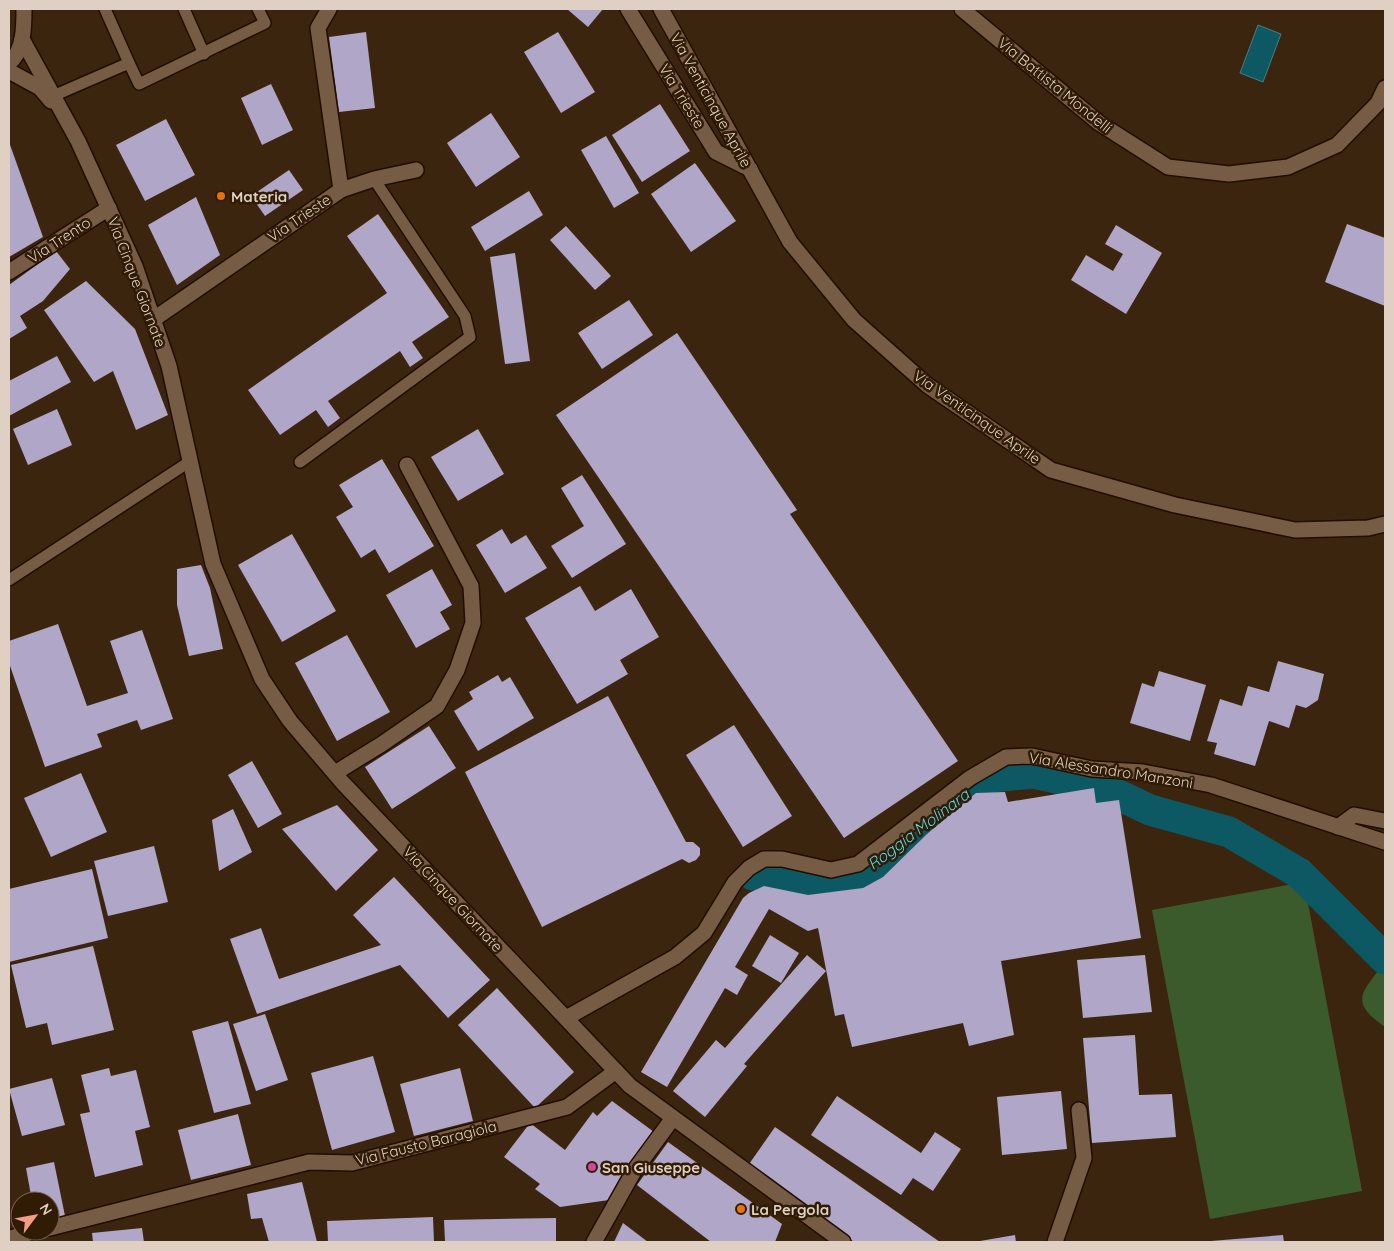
<svg xmlns="http://www.w3.org/2000/svg" width="1394" height="1251" font-family="Quicksand,sans-serif">
	<style>
		.green { fill: #3c5b2c }
		.water { fill: #0c5964; stroke: #4b7d80 }
		.lines { fill: none; stroke-linecap: round; stroke-linejoin: round }
		.stream { stroke: #4b7d80; stroke-width: 9 }
		.canal { stroke: #0c5964; stroke-width: 31 }
		.building { fill: #b0a6c7 }
		.lane-casing { stroke: #210d00; stroke-width: 14 }
		.street-casing { stroke: #210d00; stroke-width: 18 }
		.secondary-casing { stroke: #210d00; stroke-width: 18 }
		.lane { stroke: #765c45; stroke-width: 11 }
		.street { stroke: #765c45; stroke-width: 15 }
		.secondary { stroke: #765c45; stroke-width: 15 }
		.food-dot { fill: #e8710a; stroke: #301b04; stroke-width: 2 }
		.hotel-dot { fill: #d1479c; stroke: #301b04; stroke-width: 2 }
		.labels { text-anchor: middle; dominant-baseline: central; stroke-width: 5; stroke-linejoin: round; paint-order: stroke }
		.street-label { font-size: 15px; fill: #dfd0c3; stroke: #301b04 }
		.poi-label { font-size: 15px; font-weight: bold; fill: #dfd0c3; stroke: #301b04; text-anchor: start }
		.water-label { font-size: 16px; font-style: italic; fill: #54d8ee; stroke: #301b04 }
	</style>
	<rect width="100%" height="100%" fill="#3b250e"/>
	<g class="green">
		<polygon points="1304,882 1362,1191 1210,1219 1152,910"/>
		<path d="M 1385,962 L 1385,1027 C 1348,1001 1362,993 1385,962 Z"/>
	</g>
	<polygon class="water" points="1258,25 1281,34 1263,82 1240,73"/>
	<g class="lines">
		<polyline class="stream" points="1385,959 1385,960"/>
		<polyline class="canal" points="753,875 816,883 850,877 877,864 961,795 991,777 1034,773 1106,789 1150,810 1229,832 1299,873 1385,959"/>
	</g>
	<g class="building">
		<polygon points="567,9 603,9 588,27"/>
		<polygon points="366,32 375,108 339,112 329,37"/>
		<polygon points="558,32 595,92 561,113 524,52"/>
		<polygon points="271,84 293,130 262,145 241,98"/>
		<polygon points="660,104 690,151 642,182 612,135"/>
		<polygon points="491,113 520,157 476,187 447,143"/>
		<polygon points="166,119 195,175 145,201 116,145"/>
		<polygon points="606,136 639,193 614,208 581,150"/>
		<polygon points="9,142 43,237 9,257"/>
		<polygon points="695,163 736,221 691,252 651,194"/>
		<polygon points="289,170 303,190 265,216 251,196"/>
		<polygon points="529,191 543,215 485,251 471,227"/>
		<polygon points="196,197 220,255 177,285 148,225"/>
		<polygon points="378,214 449,317 412,342 423,358 410,367 400,351 328,401 340,418 328,427 316,410 280,435 248,390 387,293 347,236"/>
		<polygon points="1347,224 1385,238 1385,306 1325,282"/>
		<polygon points="1116,225 1162,253 1126,314 1071,280 1086,255 1113,271 1123,254 1105,244"/>
		<polygon points="566,226 611,276 595,290 550,240"/>
		<polygon points="56,251 70,269 43,301 20,316 27,328 9,339 9,285"/>
		<polygon points="515,253 530,361 505,364 490,257"/>
		<polygon points="86,281 135,329 168,415 136,430 113,371 94,382 44,310"/>
		<polygon points="629,300 653,335 602,369 578,333"/>
		<polygon points="677,333 797,510 790,514 958,761 844,838 556,415"/>
		<polygon points="57,356 71,382 9,416 9,381"/>
		<polygon points="57,409 72,445 28,465 13,429"/>
		<polygon points="478,429 504,474 458,501 431,457"/>
		<polygon points="382,459 434,546 389,573 375,549 361,558 336,517 353,507 339,485"/>
		<polygon points="582,475 626,544 572,578 551,546 584,526 561,488"/>
		<polygon points="502,529 511,544 526,535 547,568 505,593 476,545"/>
		<polygon points="292,534 336,611 282,642 238,565"/>
		<polygon points="201,565 210,588 223,649 189,656 177,605 177,569"/>
		<polygon points="432,569 452,605 440,612 450,629 416,648 386,595"/>
		<polygon points="580,586 595,611 631,589 659,637 620,660 628,674 577,704 525,618"/>
		<polygon points="58,624 87,706 128,693 110,641 142,630 173,719 141,730 137,720 97,734 102,747 45,767 9,663 9,641"/>
		<polygon points="347,635 390,712 337,741 295,663"/>
		<polygon points="1278,661 1324,674 1318,700 1306,708 1296,705 1289,728 1269,721 1255,766 1214,754 1217,743 1207,741 1220,699 1242,706 1248,686 1269,692"/>
		<polygon points="1159,671 1206,685 1190,741 1130,723 1142,683 1154,687"/>
		<polygon points="498,675 502,682 510,677 534,718 478,751 454,711 473,699 469,692"/>
		<polygon points="608,696 686,842 693,842 700,848 700,855 696,860 689,863 682,859 542,927 465,772"/>
		<polygon points="734,725 792,816 743,847 686,755"/>
		<polygon points="429,726 456,768 392,809 365,767"/>
		<polygon points="252,761 282,814 258,828 228,775"/>
		<polygon points="81,773 107,832 51,857 24,798"/>
		<polygon points="1094,788 1096,803 1119,800 1141,938 1001,961 1014,1035 969,1046 963,1023 852,1047 844,1014 835,1016 818,928 808,931 769,909 735,967 748,975 737,995 725,988 667,1087 641,1072 743,898 749,893 764,886 808,895 863,888 883,877 927,834 976,793 1005,792 1008,802"/>
		<polygon points="337,805 378,850 336,891 282,829"/>
		<polygon points="233,809 252,852 219,871 212,820"/>
		<polygon points="154,846 168,902 108,916 94,861"/>
		<polygon points="92,869 108,938 9,962 9,889"/>
		<polygon points="394,877 490,980 448,1018 400,965 257,1014 230,939 261,928 279,979 381,945 353,915"/>
		<polygon points="770,935 799,953 781,983 752,966"/>
		<polygon points="93,946 114,1030 52,1045 47,1023 26,1028 11,965"/>
		<polygon points="807,955 826,971 744,1064 747,1066 705,1117 673,1091 716,1040 725,1048"/>
		<polygon points="1145,955 1152,1012 1083,1018 1077,960"/>
		<polygon points="497,988 574,1072 535,1108 458,1025"/>
		<polygon points="265,1014 288,1080 256,1091 233,1024"/>
		<polygon points="228,1021 251,1104 214,1113 192,1031"/>
		<polygon points="1135,1035 1139,1095 1172,1094 1176,1137 1092,1143 1083,1038"/>
		<polygon points="373,1056 395,1132 332,1150 311,1073"/>
		<polygon points="109,1068 111,1076 136,1070 150,1127 135,1131 143,1165 95,1177 80,1114 90,1112 81,1075"/>
		<polygon points="460,1068 473,1121 414,1136 400,1084"/>
		<polygon points="52,1078 65,1125 22,1136 9,1089"/>
		<polygon points="1061,1091 1067,1149 1002,1155 997,1097"/>
		<polygon points="837,1096 921,1153 935,1132 961,1149 933,1191 913,1178 901,1195 811,1135"/>
		<polygon points="612,1101 654,1132 609,1200 560,1207 535,1189 540,1184 504,1157 530,1123 565,1150 593,1112 597,1116"/>
		<polygon points="238,1114 251,1165 191,1180 178,1130"/>
		<polygon points="775,1127 940,1242 854,1242 747,1167"/>
		<polygon points="668,1142 782,1224 775,1242 711,1242 637,1185"/>
		<polygon points="54,1162 65,1216 50,1219 50,1201 32,1201 26,1168"/>
		<polygon points="302,1182 317,1242 269,1242 262,1218 251,1219 247,1194"/>
		<polygon points="433,1217 434,1242 328,1242 327,1221"/>
		<polygon points="556,1218 556,1242 445,1242 444,1220"/>
		<polygon points="623,1223 648,1242 614,1242"/>
		<polygon points="142,1228 144,1242 93,1242 92,1233"/>
		<polygon points="1015,1235 1016,1242 980,1242 980,1241"/>
		<polygon points="1283,1235 1284,1242 1211,1242 1211,1241"/>
	</g>
	<g class="lines">
		<defs>
			<g id="lane">
				<polyline points="105,9 129,63"/>
				<polyline points="184,9 204,54"/>
				<polyline points="53,96 129,63 139,84 265,23 258,9"/>
				<polyline points="300,462 470,337 465,316 374,179"/>
				<polyline points="9,580 189,462"/>
			</g>
			<g id="street">
				<polyline points="329,9 318,28 341,190"/>
				<polyline points="628,9 716,152 750,169"/>
				<polyline points="661,9 790,242 854,320 927,385 1051,470 1175,505 1295,530 1368,528 1385,524"/>
				<polyline points="962,9 1099,123 1168,167 1229,174 1288,167 1337,145 1378,103 1385,88"/>
				<polyline points="22,39 78,141 135,266 169,366 213,564 262,679 290,721 342,782 630,1086 843,1242"/>
				<polyline points="9,71 40,88 51,101"/>
				<polyline points="9,272 109,208"/>
				<polyline points="154,319 341,190 374,179 416,170"/>
				<polyline points="335,773 382,744 437,706 457,670 473,623 471,586 407,465"/>
				<polyline points="1338,827 1354,815 1385,821"/>
				<polyline points="566,1018 675,957 704,933 735,882 749,868 764,859 782,859 831,870 858,864 970,778 1006,757 1032,756 1092,769 1143,772 1211,785 1385,842"/>
				<polyline points="50,1228 309,1162 352,1163 567,1107 616,1071"/>
				<polyline points="10,1238 38,1231"/>
				<polyline points="594,1242 634,1171 673,1118"/>
				<polyline points="1055,1242 1084,1158 1079,1110"/>
			</g>
			<path id="secondary" d="M 9,63 C 24,51 24,27 24,9"/>
		</defs>
		<use href="#lane" class="lane-casing"/>
		<use href="#street" class="street-casing"/>
		<use href="#secondary" class="secondary-casing"/>
		<use href="#lane" class="lane"/>
		<use href="#street" class="street"/>
		<use href="#secondary" class="secondary"/>
	</g>
	<g class="food-dot">
		<circle cx="221" cy="196" r="5"/>
		<circle cx="741" cy="1209" r="5"/>
	</g>
	<circle class="hotel-dot" cx="592" cy="1167" r="5"/>
	<g class="labels">
		<g class="street-label">
			<text transform="translate(1055 85) rotate(39)">Via Battista Mondelli</text>
			<text transform="translate(682 96) rotate(58)">Via Trieste</text>
			<text transform="translate(711 100) rotate(61)">Via Venticinque Aprile</text>
			<text transform="translate(299 218) rotate(-34)">Via Trieste</text>
			<text transform="translate(59 240) rotate(-33)">Via Trento</text>
			<text transform="translate(137 282) rotate(69)">Via Cinque Giornate</text>
			<text transform="translate(977 417) rotate(35)">Via Venticinque Aprile</text>
			<text transform="translate(1111 770) rotate(9)">Via Alessandro Manzoni</text>
			<text transform="translate(453 899) rotate(47)">Via Cinque Giornate</text>
			<text transform="translate(426 1143) rotate(-14)">Via Fausto Baragiola</text>
		</g>
		<g class="poi-label">
			<text x="231" y="196">Materia</text>
			<text x="602" y="1167">San Giuseppe</text>
			<text x="751" y="1209">La Pergola</text>
		</g>
		<g class="water-label">
			<text transform="translate(918 829) rotate(-37)">Roggia Molinara</text>
		</g>
	</g>
	<rect width="1394" height="1251" fill="none" stroke="#dfd0c3" stroke-width="20"/>
	<g transform="translate(35 1216) rotate(58)"><circle r="24" fill="#301b04" stroke="#766350"/>
	<path d="M0-4L9 19L0 12L-9 19Z" fill="#f49e87"/>
	<text y="-8" font-size="14" font-weight="bold" text-anchor="middle" fill="#dfd0c3">N</text>
	</g>
</svg>
